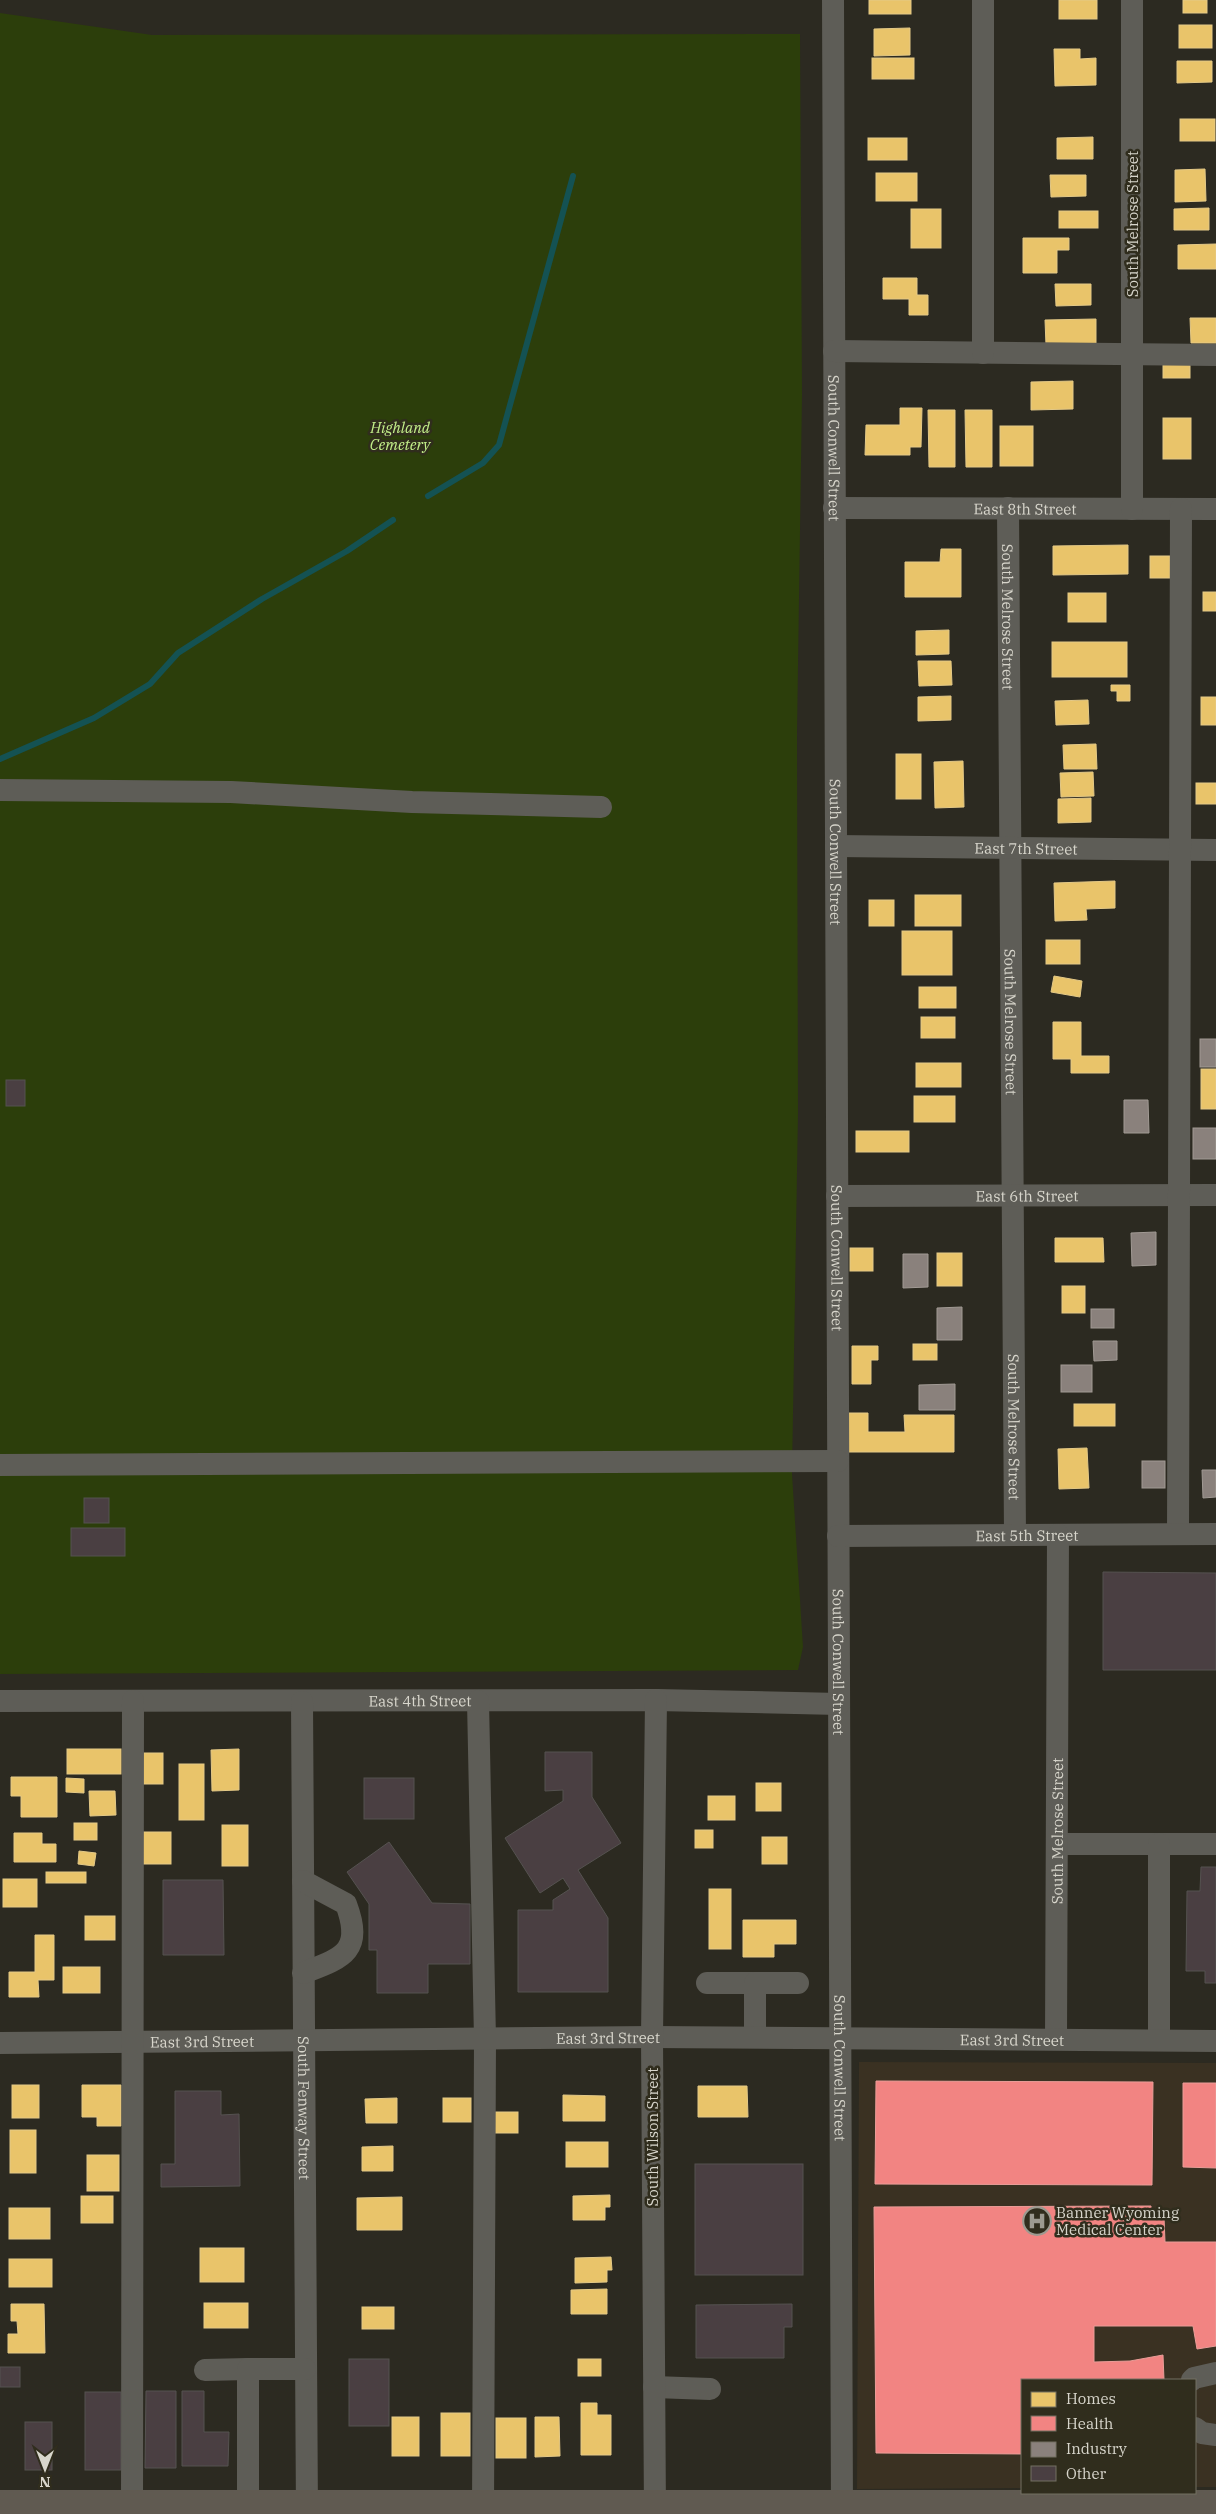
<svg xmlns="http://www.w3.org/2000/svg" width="1216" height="2514" font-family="'IBM Plex Serif',serif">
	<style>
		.medical { fill: #3a3122 }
		.green { fill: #2c3e0b }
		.homes { fill: #e9c46a; stroke: #e4c987 }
		.health { fill: #f28482; stroke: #ea9d98 }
		.industry { fill: #8a817c; stroke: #a19a94 }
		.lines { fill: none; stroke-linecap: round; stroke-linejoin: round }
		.stream { stroke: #145253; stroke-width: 6 }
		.building { fill: #4a3f42; stroke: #555250 }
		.minor { stroke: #5e5d57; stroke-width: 22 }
		.major { stroke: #605a51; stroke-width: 28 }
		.labels { text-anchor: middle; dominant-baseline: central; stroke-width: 5; stroke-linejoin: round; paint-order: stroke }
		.street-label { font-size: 15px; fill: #d8d6cc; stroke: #302d1d }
		.park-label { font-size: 15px; font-style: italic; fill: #c3ef8a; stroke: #302d1d }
		.poi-label { font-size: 15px; fill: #d8d6cc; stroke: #302d1d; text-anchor: start }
	</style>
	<rect width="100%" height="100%" fill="#2c2a21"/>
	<polygon class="medical" points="859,2062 1216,2063 1216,2487 1195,2487 1195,2380 1022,2380 1022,2488 857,2489"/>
	<polygon class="green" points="0,13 152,35 800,34 802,395 797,734 798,1112 792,1474 803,1647 798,1670 0,1674"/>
	<g class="homes">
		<rect x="869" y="0" width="42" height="14"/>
		<rect x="1059" y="0" width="38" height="19"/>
		<rect x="1183" y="0" width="24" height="13"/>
		<rect x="1179" y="25" width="33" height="23"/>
		<polygon points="910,28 910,55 874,56 874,29"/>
		<polygon points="1054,49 1080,49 1080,59 1096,58 1096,85 1055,86"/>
		<rect x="872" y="58" width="42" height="21"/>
		<polygon points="1177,61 1212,61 1212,82 1177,83"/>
		<rect x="1180" y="119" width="35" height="22"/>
		<polygon points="1093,137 1093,159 1057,159 1057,138"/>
		<rect x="868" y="138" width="39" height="22"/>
		<polygon points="1205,169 1206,201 1175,202 1175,170"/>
		<rect x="876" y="173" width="41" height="28"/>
		<polygon points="1050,175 1086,175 1086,196 1051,197"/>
		<polygon points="1209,208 1209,230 1174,230 1174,209"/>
		<rect x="911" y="209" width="30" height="39"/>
		<rect x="1059" y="211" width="39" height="17"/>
		<polygon points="1023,238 1069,238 1069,250 1057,250 1057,273 1023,273"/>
		<polygon points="1216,244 1216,269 1178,269 1178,245"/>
		<polygon points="883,278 917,278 917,295 928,295 928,315 909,315 909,299 883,299"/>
		<polygon points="1055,284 1091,284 1091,305 1056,306"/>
		<polygon points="1190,318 1216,318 1216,343 1191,343"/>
		<polygon points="1096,319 1096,344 1046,345 1045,320"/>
		<rect x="1163" y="361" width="27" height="17"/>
		<polygon points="1073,381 1073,409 1031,410 1031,382"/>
		<polygon points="900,408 922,408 921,447 910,447 910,455 865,455 866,425 900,425"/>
		<polygon points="928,410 955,410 955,467 929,467"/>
		<polygon points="965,410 992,410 992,467 966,467"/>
		<rect x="1163" y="418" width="28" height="41"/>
		<rect x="1000" y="426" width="33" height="40"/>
		<polygon points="1128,545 1128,574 1053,575 1053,546"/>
		<polygon points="941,549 961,549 961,597 905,597 905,562 940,562"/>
		<rect x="1150" y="556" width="20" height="22"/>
		<rect x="1203" y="592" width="13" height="19"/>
		<rect x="1068" y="593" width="38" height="29"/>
		<polygon points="949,630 949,654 916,655 916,631"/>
		<rect x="1052" y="642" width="75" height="35"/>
		<polygon points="918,661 951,661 952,685 919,686"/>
		<polygon points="1111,685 1130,685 1130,701 1117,701 1117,691 1111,691"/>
		<polygon points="951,696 951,720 918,721 918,697"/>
		<rect x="1201" y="697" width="15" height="28"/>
		<polygon points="1088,700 1089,724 1056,725 1055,701"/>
		<polygon points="1096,744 1097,769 1064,769 1063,745"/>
		<rect x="896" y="754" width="25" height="45"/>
		<polygon points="963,761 964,807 935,808 934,762"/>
		<polygon points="1093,772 1094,796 1061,797 1060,773"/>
		<rect x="1196" y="783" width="20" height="21"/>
		<polygon points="1091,798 1091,822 1058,823 1058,799"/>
		<polygon points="1115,881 1115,908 1086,909 1087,920 1055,921 1054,883"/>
		<rect x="915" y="895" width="46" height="31"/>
		<rect x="869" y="900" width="25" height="26"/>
		<rect x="902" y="931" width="50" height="44"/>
		<rect x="1046" y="940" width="34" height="24"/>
		<polygon points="1054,976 1082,981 1080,997 1051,992"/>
		<rect x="919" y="987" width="37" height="21"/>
		<rect x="921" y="1017" width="34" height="21"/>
		<polygon points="1053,1022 1081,1022 1081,1056 1109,1056 1109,1073 1071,1073 1071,1059 1053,1059"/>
		<rect x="916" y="1063" width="45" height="24"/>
		<rect x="1201" y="1069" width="15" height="40"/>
		<rect x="914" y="1096" width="41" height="26"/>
		<rect x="856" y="1131" width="53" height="21"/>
		<polygon points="1055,1238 1103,1238 1104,1262 1055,1262"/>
		<rect x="850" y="1248" width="23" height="23"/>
		<rect x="937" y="1253" width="25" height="33"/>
		<rect x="1062" y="1286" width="23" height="27"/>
		<rect x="913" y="1344" width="24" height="16"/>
		<polygon points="852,1346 878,1346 878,1360 871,1360 871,1384 852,1384"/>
		<rect x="1074" y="1404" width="41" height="22"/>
		<polygon points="846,1413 868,1413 868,1432 905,1432 904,1415 954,1415 954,1452 847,1452"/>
		<polygon points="1087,1448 1089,1488 1059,1489 1058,1449"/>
		<rect x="67" y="1749" width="54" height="25"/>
		<polygon points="239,1749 239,1790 212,1791 211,1750"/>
		<rect x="143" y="1753" width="20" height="31"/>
		<rect x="179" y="1764" width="25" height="56"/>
		<polygon points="11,1777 57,1777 57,1817 21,1817 21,1796 11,1796"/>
		<polygon points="66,1778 84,1779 84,1793 66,1792"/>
		<rect x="756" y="1783" width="25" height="28"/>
		<polygon points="89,1791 115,1791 116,1815 90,1816"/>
		<rect x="708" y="1796" width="27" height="24"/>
		<rect x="74" y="1823" width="23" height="17"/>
		<rect x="222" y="1825" width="26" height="41"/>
		<rect x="695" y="1830" width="18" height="18"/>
		<rect x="138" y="1832" width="33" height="32"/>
		<polygon points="14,1833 42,1833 42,1844 56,1844 56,1862 14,1862"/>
		<rect x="762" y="1837" width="25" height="27"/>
		<polygon points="79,1851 96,1853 94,1866 78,1864"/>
		<rect x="46" y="1872" width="40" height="11"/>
		<rect x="3" y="1879" width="34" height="28"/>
		<rect x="709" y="1889" width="22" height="60"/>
		<rect x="85" y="1916" width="30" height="24"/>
		<polygon points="743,1920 796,1920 796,1944 774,1944 774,1957 743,1957"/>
		<polygon points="35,1935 54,1935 54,1980 38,1980 39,1997 9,1997 9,1972 35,1972"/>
		<rect x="63" y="1967" width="37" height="26"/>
		<rect x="12" y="2085" width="27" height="33"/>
		<polygon points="82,2085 121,2085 121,2126 97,2126 97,2117 82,2117"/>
		<polygon points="698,2086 747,2086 748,2117 698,2117"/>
		<polygon points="563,2095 605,2096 605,2121 563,2121"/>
		<polygon points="397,2098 397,2123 366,2123 365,2099"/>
		<rect x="443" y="2098" width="28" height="24"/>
		<rect x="491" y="2112" width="27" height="21"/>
		<rect x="10" y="2130" width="26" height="43"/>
		<rect x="566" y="2142" width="42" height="25"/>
		<polygon points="393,2146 393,2171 362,2171 362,2147"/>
		<rect x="87" y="2155" width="32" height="36"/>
		<polygon points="610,2195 610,2207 605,2207 605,2220 573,2220 573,2196"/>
		<rect x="81" y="2196" width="32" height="27"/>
		<polygon points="402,2197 402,2230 357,2230 357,2198"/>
		<rect x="9" y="2208" width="41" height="31"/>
		<rect x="200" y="2248" width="44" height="34"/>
		<polygon points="611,2257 612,2270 607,2270 607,2282 575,2283 575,2258"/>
		<rect x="9" y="2259" width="43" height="28"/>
		<polygon points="607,2289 607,2314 571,2314 571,2290"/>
		<rect x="204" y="2303" width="44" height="25"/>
		<polygon points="11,2304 44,2304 45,2353 8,2353 8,2334 18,2334 17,2321 11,2321"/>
		<rect x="362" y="2307" width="32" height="22"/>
		<rect x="578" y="2359" width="23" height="17"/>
		<polygon points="581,2403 597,2403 597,2415 611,2415 611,2455 581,2455"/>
		<rect x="441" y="2413" width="29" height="43"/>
		<rect x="392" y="2417" width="27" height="39"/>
		<polygon points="535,2417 559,2417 560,2456 535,2457"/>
		<rect x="496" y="2418" width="30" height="40"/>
	</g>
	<g class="health">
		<polygon points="876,2081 1153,2082 1152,2185 875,2184"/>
		<polygon points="1183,2083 1216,2083 1216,2168 1183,2167"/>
		<polygon points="1151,2206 1151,2218 1164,2217 1165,2242 1216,2242 1216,2346 1197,2349 1193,2326 1094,2326 1094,2362 1130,2361 1163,2355 1164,2380 1022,2380 1022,2454 876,2453 874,2207"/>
	</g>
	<g class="industry">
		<rect x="1200" y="1039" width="16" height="28"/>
		<polygon points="1124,1100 1148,1100 1149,1133 1124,1133"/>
		<rect x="1193" y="1128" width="23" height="31"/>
		<polygon points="1156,1232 1156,1265 1132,1266 1131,1233"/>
		<polygon points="903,1254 928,1254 928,1287 903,1288"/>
		<polygon points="962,1307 962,1340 937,1340 937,1308"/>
		<rect x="1091" y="1309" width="23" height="19"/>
		<polygon points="1093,1341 1117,1341 1117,1360 1094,1361"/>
		<rect x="1061" y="1365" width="31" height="27"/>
		<polygon points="955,1384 955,1410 919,1410 919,1385"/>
		<rect x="1142" y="1461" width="23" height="27"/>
		<polygon points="1202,1470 1216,1470 1216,1497 1203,1498"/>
	</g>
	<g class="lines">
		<g class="stream">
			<polyline points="428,496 483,463 499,445 573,176"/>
			<polyline points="0,759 94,718 150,684 178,653 262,599 347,551 393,520"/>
		</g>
	</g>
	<g class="building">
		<rect x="6" y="1080" width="19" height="26"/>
		<rect x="84" y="1498" width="25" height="25"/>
		<rect x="71" y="1528" width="54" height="28"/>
		<polygon points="1103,1572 1216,1573 1216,1670 1103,1670"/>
		<polygon points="545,1752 592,1752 592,1797 621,1843 578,1870 608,1918 608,1992 518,1992 518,1910 553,1910 553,1900 570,1889 563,1878 540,1893 505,1838 563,1801 563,1790 545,1791"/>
		<rect x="364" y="1778" width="50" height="41"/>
		<polygon points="389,1842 432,1903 470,1904 470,1964 428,1964 428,1993 377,1993 377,1950 369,1950 369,1904 347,1872"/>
		<polygon points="1201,1867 1216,1867 1216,1983 1205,1983 1205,1971 1186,1971 1187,1891 1200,1891"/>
		<polygon points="163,1880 223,1880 224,1955 163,1955"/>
		<polygon points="175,2091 221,2091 221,2115 239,2114 240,2186 161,2187 161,2164 175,2164"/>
		<rect x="695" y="2164" width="108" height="111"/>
		<polygon points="792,2304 792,2327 784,2327 784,2358 696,2358 696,2305"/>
		<rect x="349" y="2359" width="40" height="67"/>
		<rect x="0" y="2367" width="20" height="20"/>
		<polygon points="146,2391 176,2391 176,2468 145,2468"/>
		<polygon points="182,2391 204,2391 204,2432 229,2432 228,2466 182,2466"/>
		<rect x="85" y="2392" width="36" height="78"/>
		<rect x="25" y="2422" width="27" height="48"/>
	</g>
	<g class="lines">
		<g class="minor">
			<path id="s1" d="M 833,0 L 842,2514"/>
			<polyline points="834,351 1216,355"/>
			<polyline points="983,353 983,0"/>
			<path id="s2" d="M 834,508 L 1216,509"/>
			<path id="s3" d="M 1008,508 C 1008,850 1014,1192 1015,1535"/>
			<polyline points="1132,509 1132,0"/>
			<polyline points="0,790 231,792 412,802 601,807"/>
			<path id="s4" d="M 836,846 L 1216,850"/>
			<path id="s5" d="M 837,1196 L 1216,1195"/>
			<polyline points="0,1465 838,1461"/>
			<polyline points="1178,1534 1181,509"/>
			<path id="s6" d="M 838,1536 L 1216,1534"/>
			<path id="s7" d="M 0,1701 L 656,1700 L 839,1704"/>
			<polyline points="478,1701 485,2039 483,2514"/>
			<path id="s8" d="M 302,1702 L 307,2514"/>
			<polyline points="1057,1844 1216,1844"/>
			<polyline points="1159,1844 1159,2040"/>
			<path d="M 303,1881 L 346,1904 C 364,1952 342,1958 303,1973"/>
			<polyline points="707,1983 755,1983"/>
			<polyline points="755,2037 755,1983 798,1983"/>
			<path id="s9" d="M 1056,2039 L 1058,1535"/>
			<path id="s10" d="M 0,2043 L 652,2037 L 1216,2041"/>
			<polyline points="205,2370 248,2369"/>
			<polyline points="1192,2380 1194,2378 1216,2373"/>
			<polyline points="654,2387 710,2389"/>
			<polyline points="1195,2428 1202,2433 1216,2435"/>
			<polyline points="248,2504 248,2369 305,2369"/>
			<polyline points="132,2514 133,1701"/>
			<polyline points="655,2514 652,2037 656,1700"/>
		</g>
		<polyline class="major" points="0,2504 1216,2504"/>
	</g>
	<defs>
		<symbol id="hospital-ring" viewBox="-11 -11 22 22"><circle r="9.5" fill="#302d1d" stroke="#9c9a90" stroke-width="1.5"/><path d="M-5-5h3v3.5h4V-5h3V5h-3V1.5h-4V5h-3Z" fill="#9c9a90"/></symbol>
	</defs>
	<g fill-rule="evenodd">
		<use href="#hospital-ring" x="1021" y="2205" width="32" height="32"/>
	</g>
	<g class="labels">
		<g class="street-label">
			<text transform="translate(1132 224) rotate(-90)">South Melrose Street</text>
			<text stroke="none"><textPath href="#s1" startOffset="448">South Conwell Street</textPath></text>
			<text stroke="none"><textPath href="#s2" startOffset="191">East 8th Street</textPath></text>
			<text stroke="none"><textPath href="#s3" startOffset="109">South Melrose Street</textPath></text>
			<text stroke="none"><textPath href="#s4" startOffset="190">East 7th Street</textPath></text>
			<text stroke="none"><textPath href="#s1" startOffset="852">South Conwell Street</textPath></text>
			<text stroke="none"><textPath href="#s3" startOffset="514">South Melrose Street</textPath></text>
			<text stroke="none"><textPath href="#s5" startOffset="190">East 6th Street</textPath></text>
			<text stroke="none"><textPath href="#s1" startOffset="1258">South Conwell Street</textPath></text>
			<text stroke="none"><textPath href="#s3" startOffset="919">South Melrose Street</textPath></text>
			<text stroke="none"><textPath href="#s6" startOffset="189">East 5th Street</textPath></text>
			<text stroke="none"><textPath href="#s1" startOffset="1662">South Conwell Street</textPath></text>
			<text stroke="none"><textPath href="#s7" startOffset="420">East 4th Street</textPath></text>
			<text stroke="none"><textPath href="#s9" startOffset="208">South Melrose Street</textPath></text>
			<text stroke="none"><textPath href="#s10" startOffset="608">East 3rd Street</textPath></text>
			<text stroke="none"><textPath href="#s10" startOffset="1012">East 3rd Street</textPath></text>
			<text stroke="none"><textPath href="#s10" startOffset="202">East 3rd Street</textPath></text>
			<text stroke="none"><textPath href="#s1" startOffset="2068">South Conwell Street</textPath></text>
			<text stroke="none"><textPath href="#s8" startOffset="406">South Fenway Street</textPath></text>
			<text transform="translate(652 2137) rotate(-90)">South Wilson Street</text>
		</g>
		<g class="park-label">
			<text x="400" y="427">Highland<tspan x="400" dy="17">Cemetery</tspan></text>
		</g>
		<g class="poi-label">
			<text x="1056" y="2212">Banner Wyoming<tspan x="1056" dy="17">Medical Center</tspan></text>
		</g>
	</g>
	<rect x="1021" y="2379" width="175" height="115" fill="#302d1d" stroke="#737163"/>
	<rect x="1031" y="2392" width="25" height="15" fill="#e9c46a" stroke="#737163"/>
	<text x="1066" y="2404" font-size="15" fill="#d8d6cc">Homes</text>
	<rect x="1031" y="2416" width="25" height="15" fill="#f28482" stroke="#737163"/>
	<text x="1066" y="2429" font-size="15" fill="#d8d6cc">Health</text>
	<rect x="1031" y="2442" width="25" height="15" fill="#8a817c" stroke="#737163"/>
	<text x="1066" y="2454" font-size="15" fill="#d8d6cc">Industry</text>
	<rect x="1031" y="2466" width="25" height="15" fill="#4a3f42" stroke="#737163"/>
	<text x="1066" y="2479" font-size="15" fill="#d8d6cc">Other</text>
	<g transform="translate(45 2469) rotate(180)" stroke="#302d1d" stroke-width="4" paint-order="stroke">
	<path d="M0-4L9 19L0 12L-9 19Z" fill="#d8d6cc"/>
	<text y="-8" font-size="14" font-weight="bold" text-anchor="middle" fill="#d8d6cc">N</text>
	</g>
</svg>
